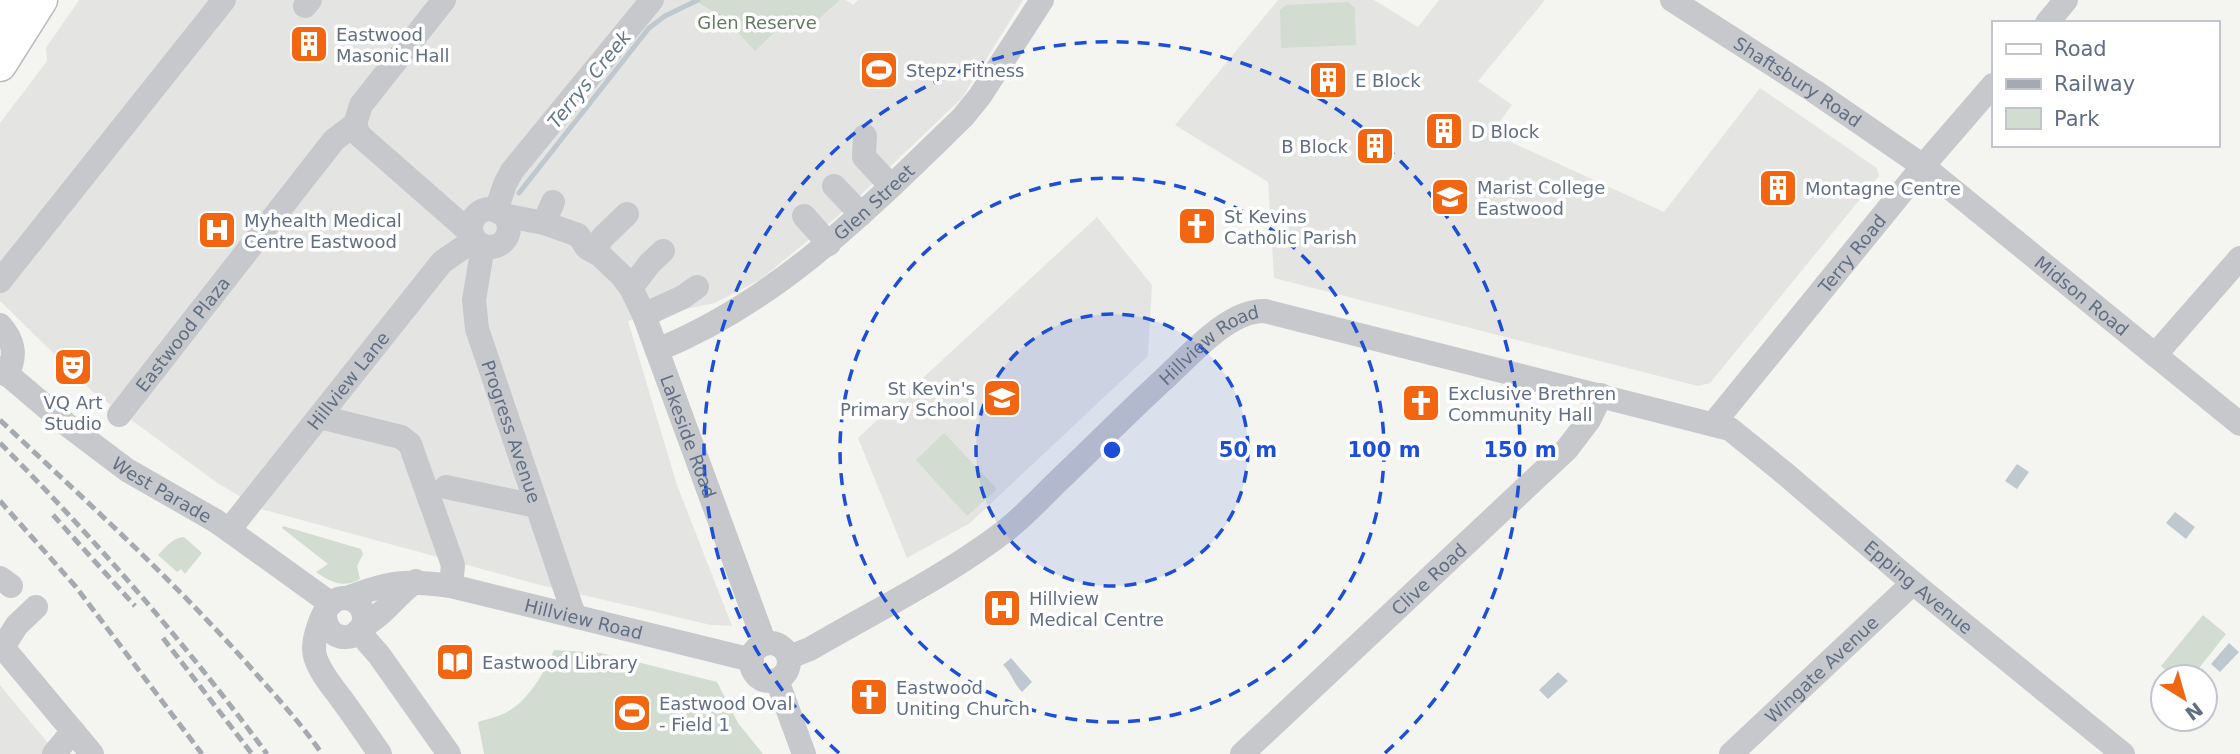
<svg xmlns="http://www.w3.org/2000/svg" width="2240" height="754" font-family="'DejaVu Sans',sans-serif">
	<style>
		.built { fill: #e4e5e3 }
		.green { fill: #d3dcd1 }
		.water { fill: #bfc8cf }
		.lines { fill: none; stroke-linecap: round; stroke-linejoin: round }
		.stream { stroke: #bfc8cf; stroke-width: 5 }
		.major-casing { stroke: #b6b9be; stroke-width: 35 }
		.minor { stroke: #c6c8cc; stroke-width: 24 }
		.major { stroke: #fff; stroke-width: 32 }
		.rail { stroke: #a5a9b0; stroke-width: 5; stroke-dasharray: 10 5; stroke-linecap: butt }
		.ring { fill: none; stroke: #1d4ed8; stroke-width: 3.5; stroke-dasharray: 12 9 }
		.labels { text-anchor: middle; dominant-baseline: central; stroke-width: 7; stroke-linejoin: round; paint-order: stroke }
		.park-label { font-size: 18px; fill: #627a60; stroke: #fff }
		.poi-label { font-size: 18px; fill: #616f84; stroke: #fff; text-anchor: start }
		.street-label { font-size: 18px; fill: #616f84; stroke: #fff }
		.water-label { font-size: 19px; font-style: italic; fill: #617889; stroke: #fff }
		.centre { fill: #1d4ed8; stroke: #fff; stroke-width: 3.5 }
		.ring-label { font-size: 21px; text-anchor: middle; font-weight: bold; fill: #1d4ed8; stroke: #fff; stroke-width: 7; stroke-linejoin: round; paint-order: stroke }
	</style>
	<rect width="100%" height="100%" fill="#f4f5f0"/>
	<g class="built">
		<polygon points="79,0 694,0 726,20 755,50 784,25 792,33 813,14 819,19 840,0 846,0 853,5 858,0 1023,0 962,98 844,211 761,279 715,303 628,321 677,485 732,626 711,625 540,585 261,509 216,482 93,392 0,301 0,123 47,61 46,48"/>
		<polygon points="1278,0 1374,0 1418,27 1439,0 1545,0 1478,81 1512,105 1491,133 1664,212 1760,88 1877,168 1879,176 1710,383 1698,386 1274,278 1268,182 1175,125"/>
		<polygon points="1097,217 1152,285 1148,356 970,523 907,558 858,438"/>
		<polygon points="0,685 9,696 57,754 0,754"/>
	</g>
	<g class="green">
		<polygon points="694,0 840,0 818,20 812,15 792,33 783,25 755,51 726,20"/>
		<polygon points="1348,2 1355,8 1356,45 1281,48 1280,10 1286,5"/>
		<polygon points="944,433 997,489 967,516 916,460"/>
		<path d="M 283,526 L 361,549 L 363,554 L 357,566 L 360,579 C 343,589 331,582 316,572 L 328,564 L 282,528 Z"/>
		<path d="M 184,537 L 202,553 L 185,574 L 181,569 L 177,572 L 158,555 C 166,547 172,538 184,537 Z"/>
		<polygon points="2203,615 2226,634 2192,677 2174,677 2161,666"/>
		<path d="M 554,650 L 601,653 L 717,682 L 738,723 L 763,754 L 484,754 L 478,722 C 487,719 497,717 505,713 C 528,702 544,673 554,650 Z"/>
	</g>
	<g class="water">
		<polygon points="2017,464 2029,472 2017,489 2005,481"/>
		<polygon points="2175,512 2195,527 2186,539 2166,523"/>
		<polygon points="2229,643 2239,652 2220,672 2211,664"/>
		<path d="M 1011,658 L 1032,682 L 1022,692 C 1013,683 1012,673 1003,665 Z"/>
		<polygon points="1558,672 1568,681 1548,699 1539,690"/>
	</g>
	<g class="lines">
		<polyline class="stream" points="519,193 649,28 665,16 698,0"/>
		<defs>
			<g id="major">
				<polyline points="0,20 16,0"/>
				<polyline points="0,65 41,0"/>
			</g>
		</defs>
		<use href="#major" class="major-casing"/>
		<g class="minor">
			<polyline points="444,0 361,105 355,124 359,135 472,234"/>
			<path id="s1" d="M 1672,0 L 1814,91 L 1923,166 L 2240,424"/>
			<polyline points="305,6 310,0"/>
			<polyline points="2047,23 2066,0"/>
			<polyline points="865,136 864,157 891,186"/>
			<polyline points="834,186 861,214"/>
			<circle cx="490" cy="228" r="19"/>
			<polyline points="496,211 505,184 512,171 652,0"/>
			<path id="s2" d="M 503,215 L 544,223 L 578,235 L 587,248 L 600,255 L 621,275 L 631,288 L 644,315 L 765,644"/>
			<polyline points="804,216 829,244"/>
			<polyline points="544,223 553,202"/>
			<path id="s3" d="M 483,246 L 474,300 L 477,329 L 574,615"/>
			<polyline points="593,251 603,237 627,214"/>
			<polyline points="0,281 224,0"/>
			<polyline points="631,288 650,263 663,251"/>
			<polyline points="644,315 683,297 697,287"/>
			<path d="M 0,325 C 14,341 17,355 7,375"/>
			<path id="s4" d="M 657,350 C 779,301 870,207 963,117 L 980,96 L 1042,0"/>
			<polyline points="2155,355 2240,258"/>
			<path id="s5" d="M 0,368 L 66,424 L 127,470 L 216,521 L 330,603"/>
			<path id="s6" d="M 119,415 L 334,140 L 355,124"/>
			<polyline points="320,417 401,437 410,444 453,565 451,586"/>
			<path id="s7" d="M 1713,424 L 1923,166 L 1993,85"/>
			<polyline points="446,487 536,506"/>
			<path id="s8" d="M 229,530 L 442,262 L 474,240"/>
			<polyline points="0,578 11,586"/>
			<path id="s9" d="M 347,598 C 391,581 405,580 451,586 L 752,660"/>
			<path d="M 325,616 C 327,645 365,643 364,617 C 363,602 345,592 333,602 C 322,610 311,642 315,656 C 319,671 331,685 340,697 C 354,716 367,735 380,754"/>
			<path d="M 362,627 C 383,616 396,595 416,581"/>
			<polyline points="358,631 379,655 449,754"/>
			<circle cx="770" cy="662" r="19"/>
			<polyline points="0,644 92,754"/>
			<polyline points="3,647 17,625 36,607"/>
			<path id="s10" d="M 789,657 L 810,649 C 875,611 945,577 1005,531 C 1023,517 1039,500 1055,484 C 1091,450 1126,414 1162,381 C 1189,357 1227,310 1265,311 L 1730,429 L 1783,472 L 1913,583 L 2123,754"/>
			<polyline points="777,680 804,754"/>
			<polyline points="54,754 73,731"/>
			<path id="s11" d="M 1242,754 L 1567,449 L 1589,420 L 1601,395"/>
			<path id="s12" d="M 1731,754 L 1913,583"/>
		</g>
		<use href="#major" class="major"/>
		<g class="rail">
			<path d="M 0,420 C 88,503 178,584 258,676 C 280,701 303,726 322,754"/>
			<path d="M 0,443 C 96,540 186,644 267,754"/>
			<polyline points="0,501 76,587 202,754"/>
			<polyline points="53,515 135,606"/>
			<polyline points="163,638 252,754"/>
		</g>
	</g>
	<circle cx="1112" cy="450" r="136" fill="#1d4ed8" fill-opacity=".12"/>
	<g class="ring">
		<circle cx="1112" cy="450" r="136"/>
		<circle cx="1112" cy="450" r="272"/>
		<path d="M839 753A408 408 0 1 1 1385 753"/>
	</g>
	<defs>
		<symbol id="building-square" viewBox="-11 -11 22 22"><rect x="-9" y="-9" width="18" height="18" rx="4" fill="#f26612" stroke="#fff"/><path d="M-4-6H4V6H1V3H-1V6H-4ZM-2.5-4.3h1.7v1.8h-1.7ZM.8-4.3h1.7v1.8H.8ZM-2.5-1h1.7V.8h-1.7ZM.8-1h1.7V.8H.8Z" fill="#fff"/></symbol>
		<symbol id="stadium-square" viewBox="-11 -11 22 22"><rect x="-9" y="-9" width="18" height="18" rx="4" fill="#f26612" stroke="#fff"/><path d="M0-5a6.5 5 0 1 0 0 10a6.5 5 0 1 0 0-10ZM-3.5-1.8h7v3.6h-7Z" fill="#fff"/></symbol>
		<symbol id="school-square" viewBox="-11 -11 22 22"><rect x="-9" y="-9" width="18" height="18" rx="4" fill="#f26612" stroke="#fff"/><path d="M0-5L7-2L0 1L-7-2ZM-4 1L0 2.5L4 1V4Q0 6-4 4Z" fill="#fff"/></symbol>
		<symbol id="church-square" viewBox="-11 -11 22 22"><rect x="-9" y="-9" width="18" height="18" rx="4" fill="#f26612" stroke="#fff"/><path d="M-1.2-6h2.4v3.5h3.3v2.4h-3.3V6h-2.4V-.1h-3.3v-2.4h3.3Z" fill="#fff"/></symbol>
		<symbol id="hospital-square" viewBox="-11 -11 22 22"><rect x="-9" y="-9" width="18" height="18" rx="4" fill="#f26612" stroke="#fff"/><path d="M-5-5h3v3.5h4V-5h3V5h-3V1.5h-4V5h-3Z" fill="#fff"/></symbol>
		<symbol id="theatre-square" viewBox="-11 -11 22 22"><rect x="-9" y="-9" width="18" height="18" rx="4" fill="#f26612" stroke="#fff"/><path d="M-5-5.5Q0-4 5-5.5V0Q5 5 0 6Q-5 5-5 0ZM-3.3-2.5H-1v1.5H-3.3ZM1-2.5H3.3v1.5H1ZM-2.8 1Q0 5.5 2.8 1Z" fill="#fff"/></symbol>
		<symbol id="library-square" viewBox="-11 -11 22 22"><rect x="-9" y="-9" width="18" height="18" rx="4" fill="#f26612" stroke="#fff"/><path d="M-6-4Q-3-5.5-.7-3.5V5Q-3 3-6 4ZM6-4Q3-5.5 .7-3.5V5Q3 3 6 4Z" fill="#fff"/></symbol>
	</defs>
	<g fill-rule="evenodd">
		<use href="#building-square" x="287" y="22" width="44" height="44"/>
		<use href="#stadium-square" x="857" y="48" width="44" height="44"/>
		<use href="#building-square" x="1306" y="58" width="44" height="44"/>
		<use href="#building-square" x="1422" y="109" width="44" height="44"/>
		<use href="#building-square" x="1353" y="124" width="44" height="44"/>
		<use href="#building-square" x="1756" y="166" width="44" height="44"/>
		<use href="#school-square" x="1428" y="175" width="44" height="44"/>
		<use href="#church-square" x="1175" y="204" width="44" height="44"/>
		<use href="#hospital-square" x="195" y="208" width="44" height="44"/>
		<use href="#theatre-square" x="51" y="345" width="44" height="44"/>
		<use href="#school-square" x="980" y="376" width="44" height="44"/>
		<use href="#church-square" x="1399" y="381" width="44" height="44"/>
		<use href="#hospital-square" x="980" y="586" width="44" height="44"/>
		<use href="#library-square" x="433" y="640" width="44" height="44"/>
		<use href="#church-square" x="847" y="675" width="44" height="44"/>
		<use href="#stadium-square" x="610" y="691" width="44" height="44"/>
	</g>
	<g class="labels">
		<g class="park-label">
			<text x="757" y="22">Glen Reserve</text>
		</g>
		<g class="poi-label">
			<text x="336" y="34">Eastwood<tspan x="336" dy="21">Masonic Hall</tspan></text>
			<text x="906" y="70">Stepz Fitness</text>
			<text x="1355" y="80">E Block</text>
			<text x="1471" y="131">D Block</text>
			<text x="1348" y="146" text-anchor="end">B Block</text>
			<text x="1477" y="187">Marist College<tspan x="1477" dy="21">Eastwood</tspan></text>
			<text x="1805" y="188">Montagne Centre</text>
			<text x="1224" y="216">St Kevins<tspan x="1224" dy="21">Catholic Parish</tspan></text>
			<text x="244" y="220">Myhealth Medical<tspan x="244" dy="21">Centre Eastwood</tspan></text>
			<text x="975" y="388" text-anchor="end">St Kevin's<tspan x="975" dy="21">Primary School</tspan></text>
			<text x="1448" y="393">Exclusive Brethren<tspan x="1448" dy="21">Community Hall</tspan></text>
			<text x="73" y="402" text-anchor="middle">VQ Art<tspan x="73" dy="21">Studio</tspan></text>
			<text x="1029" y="598">Hillview<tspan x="1029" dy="21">Medical Centre</tspan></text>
			<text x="482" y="662">Eastwood Library</text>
			<text x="896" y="687">Eastwood<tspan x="896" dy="21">Uniting Church</tspan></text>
			<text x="659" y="703">Eastwood Oval<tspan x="659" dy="21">- Field 1</tspan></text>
		</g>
		<g class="street-label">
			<text stroke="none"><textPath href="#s1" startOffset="150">Shaftsbury Road</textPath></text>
			<text stroke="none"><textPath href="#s4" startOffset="264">Glen Street</textPath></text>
			<text stroke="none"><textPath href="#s7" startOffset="220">Terry Road</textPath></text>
			<text stroke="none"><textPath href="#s1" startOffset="506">Midson Road</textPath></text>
			<text stroke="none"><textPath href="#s6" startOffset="103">Eastwood Plaza</textPath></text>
			<text stroke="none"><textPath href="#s10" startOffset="528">Hillview Road</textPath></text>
			<text stroke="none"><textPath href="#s8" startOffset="191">Hillview Lane</textPath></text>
			<text stroke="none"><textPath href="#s3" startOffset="192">Progress Avenue</textPath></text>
			<text stroke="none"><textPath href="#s2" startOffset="313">Lakeside Road</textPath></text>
			<text stroke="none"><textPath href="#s5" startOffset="203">West Parade</textPath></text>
			<text stroke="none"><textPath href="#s11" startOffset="256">Clive Road</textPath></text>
			<text stroke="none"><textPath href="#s10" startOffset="1321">Epping Avenue</textPath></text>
			<text stroke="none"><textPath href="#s9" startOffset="243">Hillview Road</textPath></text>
			<text stroke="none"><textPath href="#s12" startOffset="124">Wingate Avenue</textPath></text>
		</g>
		<g class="water-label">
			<text transform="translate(589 79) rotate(-51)">Terrys Creek</text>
		</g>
	</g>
	<circle cx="1112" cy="450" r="10" class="centre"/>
	<g class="ring-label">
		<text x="1248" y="457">50 m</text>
		<text x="1384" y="457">100 m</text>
		<text x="1520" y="457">150 m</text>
	</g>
	<rect x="1992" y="21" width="228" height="126" fill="#ffffff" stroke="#c0c5ce" stroke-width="2"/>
	<rect x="2006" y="44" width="35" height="10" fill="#ffffff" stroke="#c0c5ce" stroke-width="2"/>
	<text x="2054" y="56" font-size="21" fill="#616f84">Road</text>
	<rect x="2006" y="79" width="35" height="10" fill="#a5a9b0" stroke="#c0c5ce" stroke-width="2"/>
	<text x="2054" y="91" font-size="21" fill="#616f84">Railway</text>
	<rect x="2006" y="108" width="35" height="21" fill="#d3dcd1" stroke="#c0c5ce" stroke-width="2"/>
	<text x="2054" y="126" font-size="21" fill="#616f84">Park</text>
	<g transform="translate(2184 698) rotate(143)"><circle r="33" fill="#ffffff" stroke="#c0c5ce" stroke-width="2"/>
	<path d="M0-5L12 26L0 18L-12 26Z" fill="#f26612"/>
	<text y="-10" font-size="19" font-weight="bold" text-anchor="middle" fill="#616f84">N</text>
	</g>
</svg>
